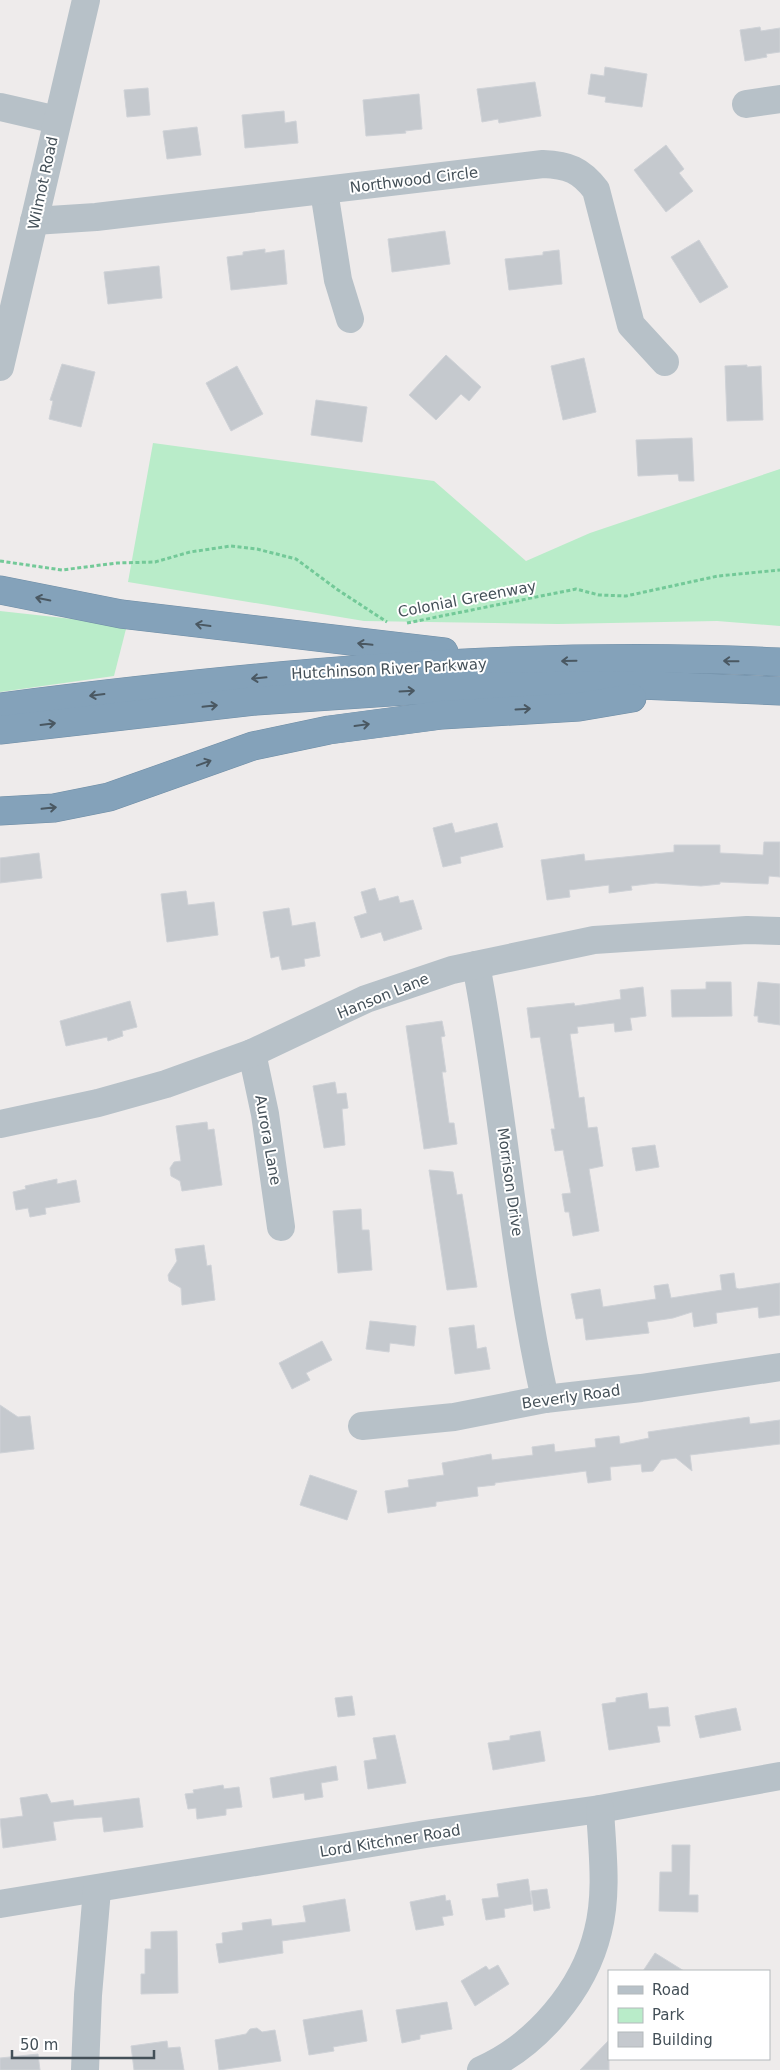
<svg xmlns="http://www.w3.org/2000/svg" width="780" height="2070" font-family="'DejaVu Sans',sans-serif">
	<style>
		.green { fill: #b9ecc9 }
		.building { fill: #c5c9ce; stroke: #cfd2d7 }
		.lines { fill: none; stroke-linecap: round; stroke-linejoin: round }
		.highway-casing { stroke: #6f8da5; stroke-width: 29 }
		.path { stroke: #73c998; stroke-width: 3; stroke-dasharray: 4 2.5; stroke-linecap: butt }
		.minor { stroke: #b7c1c8; stroke-width: 28 }
		.highway { stroke: #84a2ba; stroke-width: 28 }
		.oneway { stroke: #4a5862 }
		.labels { text-anchor: middle; dominant-baseline: central; stroke-width: 4; stroke-linejoin: round; paint-order: stroke }
		.street-label { font-size: 15px; fill: #445058; stroke: #fff }
	</style>
	<rect width="100%" height="100%" fill="#eeebeb"/>
	<g class="green">
		<polygon points="153,443 434,481 526,561 590,533 780,469 780,626 717,621 558,624 364,621 128,582"/>
		<polygon points="0,611 127,625 114,676 0,692"/>
	</g>
	<g class="building">
		<polygon points="760,27 761,31 780,28 780,52 766,54 767,57 745,61 740,30"/>
		<polygon points="605,67 647,74 642,107 605,102 606,97 588,94 591,74 604,76"/>
		<polygon points="535,82 541,116 499,123 498,119 482,122 477,89"/>
		<polygon points="148,88 150,115 127,117 124,90"/>
		<polygon points="419,94 422,129 405,131 406,133 366,136 363,100"/>
		<polygon points="284,111 285,123 296,121 298,143 245,148 242,115"/>
		<polygon points="197,127 201,155 167,159 163,131"/>
		<polygon points="666,145 684,169 679,173 693,191 666,212 634,170"/>
		<polygon points="445,231 450,264 392,272 388,239"/>
		<polygon points="699,240 728,287 700,303 671,257"/>
		<polygon points="265,249 265,253 284,250 287,284 231,290 227,257 243,255 243,252"/>
		<polygon points="559,250 562,284 509,290 505,259 543,255 543,252"/>
		<polygon points="159,266 162,298 108,304 104,272"/>
		<polygon points="446,355 481,387 469,401 461,394 436,420 409,395"/>
		<polygon points="584,358 596,412 563,420 551,366"/>
		<polygon points="62,364 95,372 81,427 49,419 53,401 50,400"/>
		<polygon points="747,365 747,367 761,366 763,420 727,421 725,366"/>
		<polygon points="237,366 263,414 231,431 206,383"/>
		<polygon points="316,400 367,407 362,442 311,435"/>
		<polygon points="692,438 694,481 679,481 678,474 638,476 636,440"/>
		<polygon points="452,823 455,833 497,823 503,847 460,857 461,863 443,867 433,828"/>
		<polygon points="764,842 780,842 780,877 769,876 768,884 720,882 720,884 701,886 656,883 631,886 632,890 609,893 609,885 569,890 570,897 547,900 541,860 584,854 585,861 674,852 674,845 720,845 720,853 763,855"/>
		<polygon points="39,853 42,878 0,883 0,858"/>
		<polygon points="375,888 379,901 398,896 400,903 413,900 422,929 384,941 381,932 361,938 354,917 367,913 361,892"/>
		<polygon points="186,891 188,905 214,902 218,935 167,942 161,894"/>
		<polygon points="289,908 292,926 315,922 320,956 304,959 305,966 282,970 279,956 271,958 263,912"/>
		<polygon points="706,982 731,982 732,1016 672,1017 671,990 706,989"/>
		<polygon points="758,982 780,984 780,1025 758,1022 758,1016 754,1016"/>
		<polygon points="643,987 646,1016 630,1018 632,1030 615,1032 614,1023 577,1027 578,1033 570,1034 579,1098 584,1097 588,1128 597,1127 603,1166 589,1169 599,1231 573,1236 569,1212 565,1212 562,1194 571,1193 563,1150 555,1151 551,1129 555,1129 540,1037 531,1038 527,1008 574,1003 575,1006 621,999 620,990"/>
		<polygon points="130,1001 137,1027 122,1031 123,1036 108,1041 107,1037 66,1046 60,1021"/>
		<polygon points="442,1021 445,1036 441,1037 446,1072 442,1072 449,1123 454,1123 457,1144 424,1149 406,1026"/>
		<polygon points="335,1082 337,1094 346,1093 348,1108 342,1109 345,1145 324,1148 313,1086"/>
		<polygon points="207,1122 208,1130 214,1129 222,1185 182,1191 180,1181 171,1176 170,1168 174,1162 181,1161 176,1126"/>
		<polygon points="655,1145 659,1167 636,1171 632,1148"/>
		<polygon points="429,1170 453,1172 457,1195 462,1194 477,1287 447,1290"/>
		<polygon points="57,1179 57,1184 76,1180 80,1202 45,1208 46,1214 30,1217 28,1208 16,1210 13,1192 26,1189 25,1186"/>
		<polygon points="361,1209 362,1230 369,1230 372,1270 338,1273 333,1211"/>
		<polygon points="204,1245 207,1266 211,1265 215,1300 182,1305 181,1288 169,1281 168,1275 177,1261 175,1249"/>
		<polygon points="734,1273 736,1288 739,1289 780,1283 780,1315 759,1318 758,1307 716,1313 717,1323 694,1327 692,1312 673,1318 647,1322 649,1333 586,1340 583,1318 576,1319 571,1294 600,1289 603,1307 656,1299 654,1286 668,1284 671,1298 722,1290 720,1275"/>
		<polygon points="370,1321 416,1326 414,1346 390,1343 389,1352 366,1349"/>
		<polygon points="474,1325 477,1349 486,1347 490,1369 455,1374 449,1328"/>
		<polygon points="322,1341 332,1360 306,1373 310,1380 292,1389 279,1363"/>
		<polygon points="0,1405 18,1417 30,1416 34,1449 0,1453"/>
		<polygon points="749,1417 750,1424 780,1420 780,1444 690,1455 692,1471 676,1458 661,1460 653,1471 642,1472 641,1464 610,1467 611,1480 588,1483 586,1471 495,1483 495,1485 477,1487 478,1496 436,1502 436,1506 388,1513 385,1491 409,1487 408,1480 444,1475 442,1463 491,1454 492,1460 533,1455 532,1447 554,1444 555,1452 596,1447 595,1439 619,1436 620,1444 649,1438 648,1432"/>
		<polygon points="310,1475 357,1491 347,1520 300,1505"/>
		<polygon points="647,1693 649,1709 668,1707 670,1726 657,1726 660,1742 609,1750 602,1704 616,1702 616,1698"/>
		<polygon points="352,1696 355,1715 338,1717 335,1698"/>
		<polygon points="736,1708 741,1730 700,1738 695,1716"/>
		<polygon points="540,1731 545,1761 493,1770 488,1743 510,1740 510,1736"/>
		<polygon points="395,1735 406,1783 368,1789 364,1761 377,1759 373,1738"/>
		<polygon points="336,1766 338,1780 321,1783 323,1797 305,1800 304,1793 273,1798 270,1778"/>
		<polygon points="223,1785 224,1789 239,1787 242,1807 226,1809 226,1815 197,1819 196,1808 188,1809 185,1794 194,1793 193,1790"/>
		<polygon points="47,1794 51,1803 73,1800 74,1806 139,1798 143,1827 104,1832 102,1817 74,1819 53,1822 56,1840 3,1848 0,1819 23,1816 20,1798"/>
		<polygon points="672,1845 690,1845 689,1895 698,1895 698,1912 659,1911 660,1872 672,1872"/>
		<polygon points="528,1879 532,1904 504,1909 505,1917 486,1920 482,1899 499,1897 497,1884"/>
		<polygon points="547,1889 550,1908 534,1911 531,1891"/>
		<polygon points="445,1895 446,1901 450,1900 453,1915 442,1917 444,1925 416,1930 410,1902"/>
		<polygon points="345,1899 350,1931 282,1941 283,1953 219,1963 216,1944 223,1943 222,1933 243,1930 242,1923 271,1919 272,1926 306,1922 303,1906"/>
		<polygon points="177,1931 178,1993 141,1994 141,1974 145,1974 145,1949 151,1949 151,1932"/>
		<polygon points="655,1953 684,1971 643,1971"/>
		<polygon points="498,1965 509,1984 475,2006 461,1981 486,1966 489,1970"/>
		<polygon points="447,2002 452,2029 420,2035 420,2039 402,2043 396,2010"/>
		<polygon points="362,2010 367,2041 333,2047 334,2051 309,2055 303,2020"/>
		<polygon points="257,2028 262,2032 275,2030 281,2061 219,2070 215,2040 246,2034 250,2029"/>
		<polygon points="609,2040 609,2070 580,2070"/>
		<polygon points="167,2041 168,2048 180,2047 184,2070 134,2070 131,2046"/>
		<polygon points="38,2054 40,2070 0,2070 0,2058"/>
	</g>
	<g class="lines">
		<defs>
			<g id="highway">
				<polyline points="0,590 121,614 444,652"/>
				<path d="M 0,707 C 258,674 520,649 780,662"/>
				<polyline points="0,730 256,701 465,687 640,685 780,691"/>
				<polyline points="0,811 54,808 109,797 253,746 329,730 442,715 579,707 632,698"/>
			</g>
		</defs>
		<use href="#highway" class="highway-casing"/>
		<g class="path">
			<polyline points="0,561 62,570 117,563 155,562 190,552 231,546 257,549 296,559 338,590 387,622"/>
			<polyline points="407,623 576,589 599,595 626,596 718,576 780,570"/>
		</g>
		<g class="minor">
			<polyline points="746,104 780,99"/>
			<polyline points="0,107 57,120"/>
			<polyline points="324,191 338,280 350,319"/>
			<path d="M 34,221 L 96,217 L 543,164 C 568,165 581,170 596,190 L 631,325 L 665,362"/>
			<polyline points="0,367 86,0"/>
			<path d="M 476,965 C 504,1109 513,1256 545,1399"/>
			<polyline points="252,1053 265,1114 281,1227"/>
			<polyline points="0,1124 98,1103 166,1084 252,1053 366,999 452,970 594,940 747,930 780,931"/>
			<polyline points="362,1426 454,1417 545,1399 641,1388 780,1367"/>
			<polyline points="0,1904 426,1834 600,1809 780,1776"/>
			<polyline points="85,2070 88,1995 97,1890"/>
			<path d="M 481,2070 C 536,2046 584,1990 598,1931 C 608,1892 602,1849 600,1809"/>
		</g>
		<use href="#highway" class="highway"/>
	</g>
	<defs><path id="oneway-shaft" d="M-6 0H5M1.5-3L5.5 0L1.5 3" fill="none" stroke-width="1.6" stroke-linecap="round" stroke-linejoin="round" transform="scale(1.25)"/></defs>
	<g class="oneway">
		<use href="#oneway-shaft" transform="translate(43 599) rotate(-168)"/>
		<use href="#oneway-shaft" transform="translate(203 625) rotate(-172)"/>
		<use href="#oneway-shaft" transform="translate(365 644) rotate(-174)"/>
		<use href="#oneway-shaft" transform="translate(569 661) rotate(179)"/>
		<use href="#oneway-shaft" transform="translate(731 661) rotate(-179)"/>
		<use href="#oneway-shaft" transform="translate(259 678) rotate(175)"/>
		<use href="#oneway-shaft" transform="translate(407 691) rotate(-3)"/>
		<use href="#oneway-shaft" transform="translate(97 695) rotate(173)"/>
		<use href="#oneway-shaft" transform="translate(210 706) rotate(-6)"/>
		<use href="#oneway-shaft" transform="translate(523 709) rotate(-3)"/>
		<use href="#oneway-shaft" transform="translate(48 724) rotate(-7)"/>
		<use href="#oneway-shaft" transform="translate(362 725) rotate(-8)"/>
		<use href="#oneway-shaft" transform="translate(204 763) rotate(-20)"/>
		<use href="#oneway-shaft" transform="translate(49 808) rotate(-6)"/>
	</g>
	<g class="labels">
		<g class="street-label">
			<text transform="translate(414 180) rotate(-7)">Northwood Circle</text>
			<text transform="translate(43 183) rotate(-78)">Wilmot Road</text>
			<text transform="translate(467 599) rotate(-11)">Colonial Greenway</text>
			<text transform="translate(389 669) rotate(-3)">Hutchinson River Parkway</text>
			<text transform="translate(383 996) rotate(-22)">Hanson Lane</text>
			<text transform="translate(268 1140) rotate(80)">Aurora Lane</text>
			<text transform="translate(510 1182) rotate(82)">Morrison Drive</text>
			<text transform="translate(571 1397) rotate(-8)">Beverly Road</text>
			<text transform="translate(390 1841) rotate(-9)">Lord Kitchner Road</text>
		</g>
	</g>
	<rect x="608" y="1970" width="162" height="90" fill="#ffffff" stroke="#b4b9bc"/>
	<rect x="618" y="1986" width="25" height="8" fill="#b7c1c8" stroke="#b4b9bc"/>
	<text x="652" y="1995" font-size="15" fill="#445058">Road</text>
	<rect x="618" y="2008" width="25" height="15" fill="#b9ecc9" stroke="#b4b9bc"/>
	<text x="652" y="2020" font-size="15" fill="#445058">Park</text>
	<rect x="618" y="2032" width="25" height="15" fill="#c5c9ce" stroke="#b4b9bc"/>
	<text x="652" y="2045" font-size="15" fill="#445058">Building</text>
	<path d="M12 2050v8h142v-8" fill="none" stroke="#445058" stroke-width="2.5"/>
	<text x="20" y="2050" font-size="15" fill="#445058" stroke="#ffffff" stroke-width="4" paint-order="stroke">50 m</text>
</svg>
